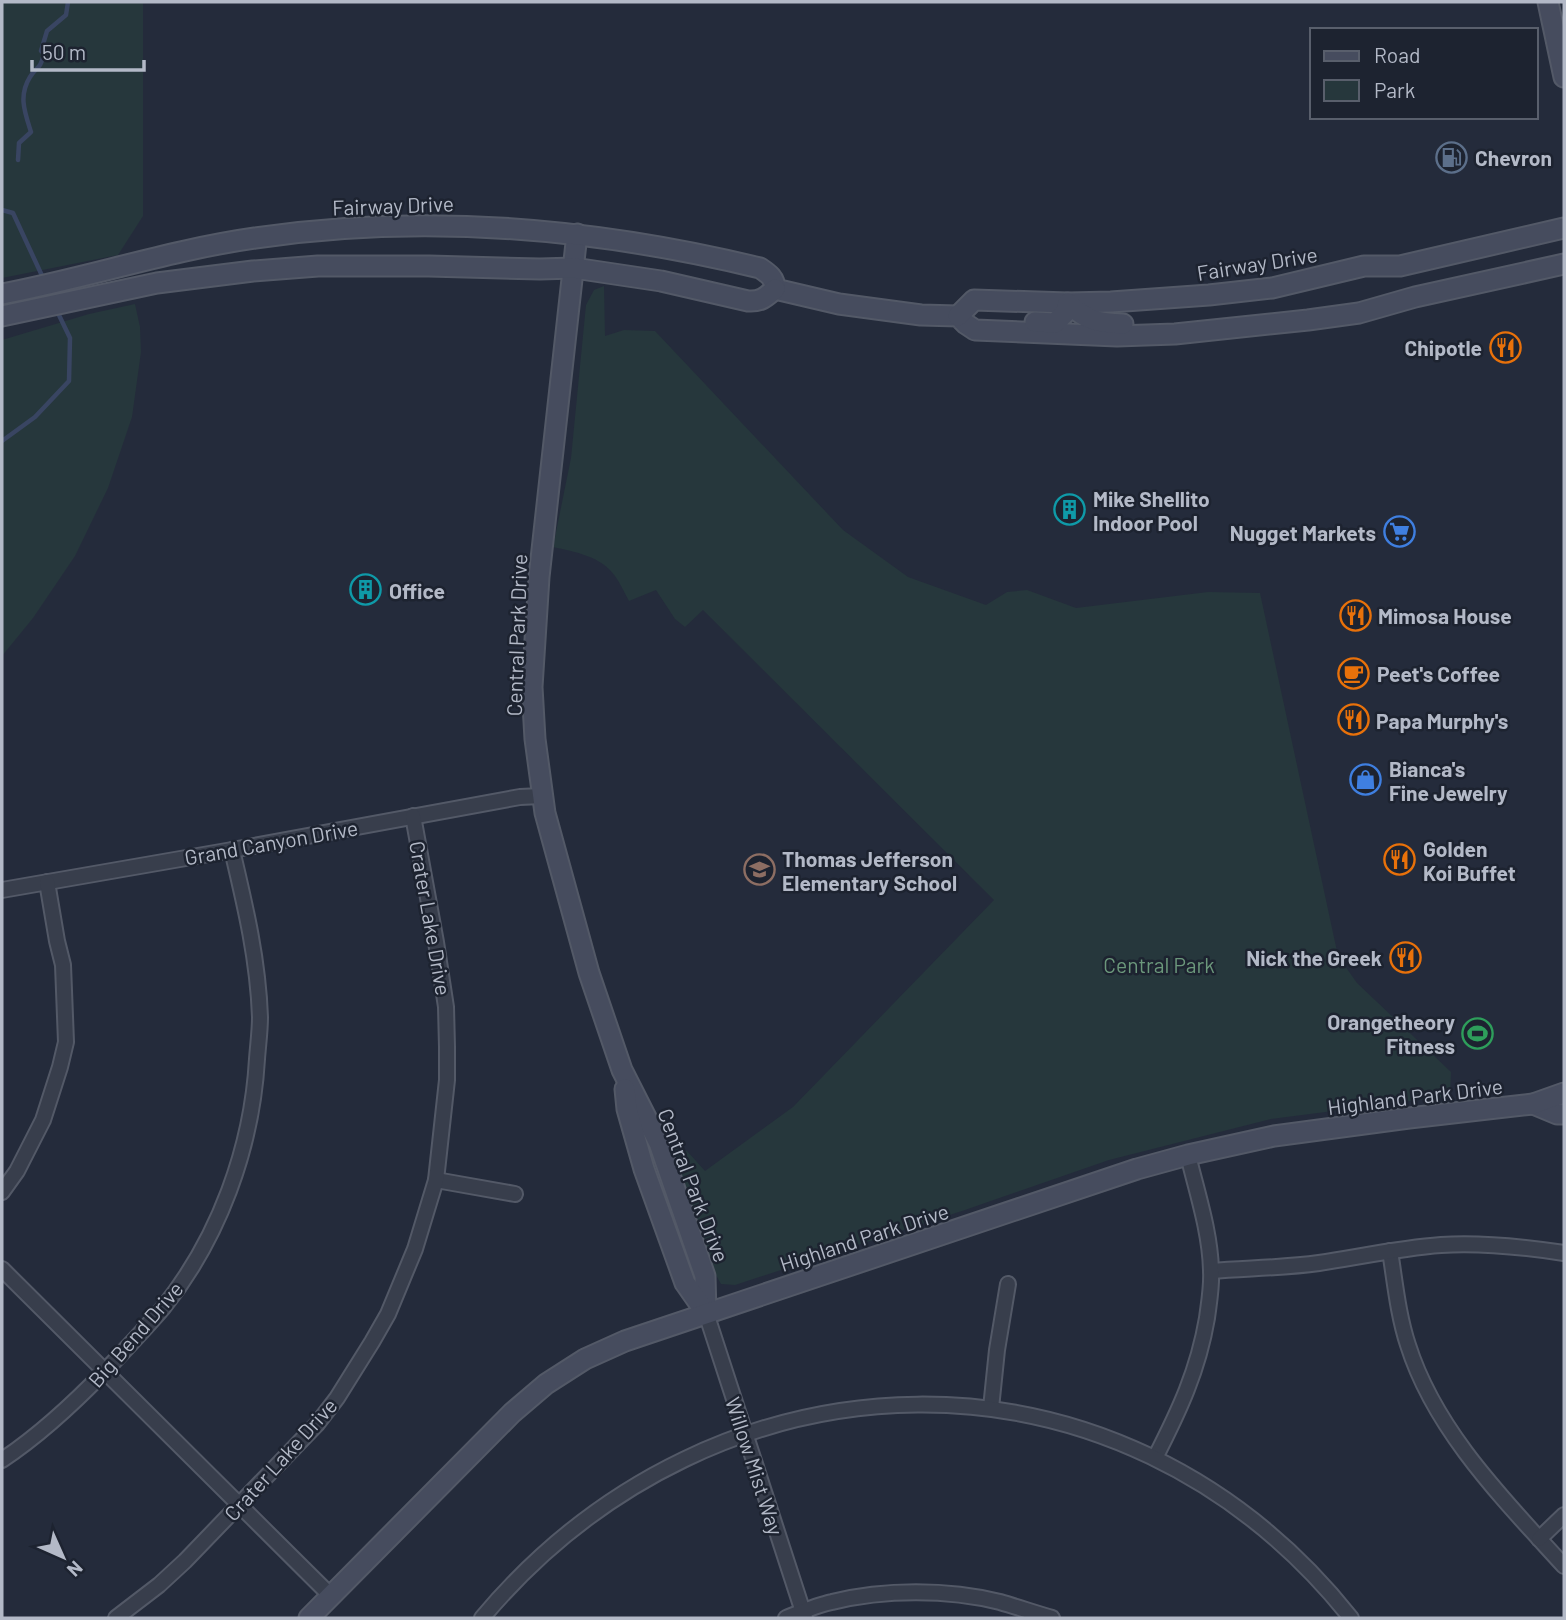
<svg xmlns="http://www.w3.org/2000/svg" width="1566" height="1620" font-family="Barlow,sans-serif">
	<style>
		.green { fill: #26373c }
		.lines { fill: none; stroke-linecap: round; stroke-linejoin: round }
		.stream { stroke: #394562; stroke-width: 4.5 }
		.street-casing { stroke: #535967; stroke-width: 18 }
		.secondary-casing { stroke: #535967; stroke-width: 23 }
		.street { stroke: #383e4c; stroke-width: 14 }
		.secondary { stroke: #464c5e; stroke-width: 19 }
		.labels { text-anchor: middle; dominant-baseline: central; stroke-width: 5; stroke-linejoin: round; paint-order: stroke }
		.poi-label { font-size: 21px; font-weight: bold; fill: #b3b9c7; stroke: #1d2330; text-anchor: start }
		.street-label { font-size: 21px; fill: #b3b9c7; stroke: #1d2330 }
		.park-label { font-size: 21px; fill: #6b977b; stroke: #1d2330 }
	</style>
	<rect width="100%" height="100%" fill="#242b3b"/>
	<g class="green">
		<polygon points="2,2 143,2 143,216 118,255 2,278"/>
		<path d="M 604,286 L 605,336 L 624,330 L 655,331 L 843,530 L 908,577 L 986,605 L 1007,592 L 1027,590 L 1076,608 L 1208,592 L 1260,593 L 1338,956 L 1357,983 L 1451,1072 L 1450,1096 L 1271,1119 L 1109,1160 L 965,1210 L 735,1285 L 721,1284 L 713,1270 L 671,1144 L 687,1151 L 705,1171 L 793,1107 L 994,900 L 703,610 L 685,627 L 675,619 L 656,590 L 629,601 C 624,592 620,583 615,576 C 601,556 575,552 553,547 L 571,458 L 586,305 L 594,290 Z"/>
		<polygon points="135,304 140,327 141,352 132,417 108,488 75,556 33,618 2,656 2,340 89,314"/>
	</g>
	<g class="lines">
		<g class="stream">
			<path d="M 18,160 L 19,143 L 31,132 C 25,113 18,96 30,77 C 37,66 40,70 44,54 L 41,51 L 47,31 L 66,15 L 68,2"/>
			<polyline points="2,210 13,213 44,280"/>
			<polyline points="2,441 35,417 69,381 70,338 57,311"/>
		</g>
		<defs>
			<g id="street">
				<polyline points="2,890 232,850 520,797 541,796"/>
				<polyline points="436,1180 515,1194"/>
				<polyline points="2,1192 17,1171 43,1120 60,1067 66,1042 63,965 57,941 47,882"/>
				<path d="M 1390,1251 C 1395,1282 1398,1315 1408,1345 C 1435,1431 1505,1501 1564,1566"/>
				<polyline points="2,1269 331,1596"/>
				<path d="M 1211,1271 C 1247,1268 1283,1268 1319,1263 C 1359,1257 1400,1248 1441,1245 C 1482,1242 1524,1247 1564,1253"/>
				<polyline points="706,1313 805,1618"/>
				<polyline points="991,1408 997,1350 1008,1284"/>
				<path d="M 1155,1458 C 1179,1411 1198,1371 1207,1318 C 1209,1302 1212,1287 1211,1270 C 1210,1231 1197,1193 1188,1155"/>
				<path d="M 2,1460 C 40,1435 74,1403 106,1370 C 125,1350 145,1329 163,1308 C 219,1238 252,1148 257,1059 C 258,1045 260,1031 260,1017 C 258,959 245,905 232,850"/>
				<polyline points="1539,1539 1564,1515"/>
				<polyline points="116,1618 159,1585 185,1561 317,1424 337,1398 372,1342 388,1314 415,1249 436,1180 447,1080 447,1047 446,1007 436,942 413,816"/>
				<path d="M 482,1618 C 716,1339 1120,1328 1351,1618"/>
				<path d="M 786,1618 C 801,1612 817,1605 832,1602 C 884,1589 948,1589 1000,1602 C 1017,1607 1035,1613 1052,1618"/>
			</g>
			<g id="secondary">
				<polyline points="1548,2 1564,77"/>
				<polyline points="577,234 539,577 532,687 535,739 545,813 589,973 622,1070 659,1143 705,1276 706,1313"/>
				<polyline points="775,289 839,304 921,315 958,316 966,324 975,330 1117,336 1175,334 1308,320 1359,313 1415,297 1564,264"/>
				<path d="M 2,294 C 87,278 170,250 255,238 C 424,213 595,228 760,268 C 769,274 775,278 775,289"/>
				<path d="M 2,316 L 157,283 L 253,271 L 318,266 L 429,266 L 540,269 L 574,268 L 661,281 L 748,301 C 761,302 766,297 775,289"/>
				<polyline points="958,316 974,300 1068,303 1111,302 1209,295 1272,288 1364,266 1400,266 1564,228"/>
				<path d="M 1035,322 L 1055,323 L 1065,313 L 1068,303 C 1087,321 1098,323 1123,324"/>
				<polyline points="625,1089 627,1109 644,1169 685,1283 706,1313"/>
				<polyline points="1533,1104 1557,1114 1564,1114"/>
				<polyline points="309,1618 512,1413 546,1384 585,1359 625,1341 1137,1169 1188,1155 1274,1136 1409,1118 1533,1104 1564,1093"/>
			</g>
		</defs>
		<use href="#street" class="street-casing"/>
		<use href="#secondary" class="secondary-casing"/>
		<use href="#street" class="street"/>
		<use href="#secondary" class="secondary"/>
	</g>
	<defs>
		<symbol id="fuel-ring" viewBox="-11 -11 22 22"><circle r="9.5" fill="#1d2330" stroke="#5c6f8a" stroke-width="1.5"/><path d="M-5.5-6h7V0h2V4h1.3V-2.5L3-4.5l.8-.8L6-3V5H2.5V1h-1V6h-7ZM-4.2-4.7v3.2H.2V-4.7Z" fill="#5c6f8a"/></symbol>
		<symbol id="restaurant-ring" viewBox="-11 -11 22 22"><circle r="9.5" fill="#1d2330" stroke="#e8710a" stroke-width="1.5"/><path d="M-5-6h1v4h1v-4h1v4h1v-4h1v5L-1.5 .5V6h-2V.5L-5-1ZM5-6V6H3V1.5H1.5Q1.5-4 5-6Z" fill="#e8710a"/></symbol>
		<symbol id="building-ring" viewBox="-11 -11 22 22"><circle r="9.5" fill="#1d2330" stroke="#0f9aa8" stroke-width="1.5"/><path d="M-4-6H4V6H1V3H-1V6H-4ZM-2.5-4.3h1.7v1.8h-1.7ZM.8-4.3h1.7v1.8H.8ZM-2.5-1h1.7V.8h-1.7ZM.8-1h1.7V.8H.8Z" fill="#0f9aa8"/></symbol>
		<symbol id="supermarket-ring" viewBox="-11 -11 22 22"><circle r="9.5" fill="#1d2330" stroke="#3f7fe0" stroke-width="1.5"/><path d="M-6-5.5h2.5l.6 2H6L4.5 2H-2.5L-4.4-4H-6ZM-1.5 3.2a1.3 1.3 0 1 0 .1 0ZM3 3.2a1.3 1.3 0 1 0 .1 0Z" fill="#3f7fe0"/></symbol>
		<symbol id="cafe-ring" viewBox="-11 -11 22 22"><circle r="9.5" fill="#1d2330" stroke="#e8710a" stroke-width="1.5"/><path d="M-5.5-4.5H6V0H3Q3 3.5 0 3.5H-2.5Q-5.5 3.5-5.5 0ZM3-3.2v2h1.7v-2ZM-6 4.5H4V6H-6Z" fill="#e8710a"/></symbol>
		<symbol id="shop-ring" viewBox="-11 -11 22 22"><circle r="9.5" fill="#1d2330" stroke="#3f7fe0" stroke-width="1.5"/><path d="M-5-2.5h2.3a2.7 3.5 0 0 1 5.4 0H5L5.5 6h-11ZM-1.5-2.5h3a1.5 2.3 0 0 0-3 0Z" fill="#3f7fe0"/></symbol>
		<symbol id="school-ring" viewBox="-11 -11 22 22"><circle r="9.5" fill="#1d2330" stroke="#8d6e63" stroke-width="1.5"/><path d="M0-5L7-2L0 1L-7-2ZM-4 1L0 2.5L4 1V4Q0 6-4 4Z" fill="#8d6e63"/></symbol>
		<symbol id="stadium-ring" viewBox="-11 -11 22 22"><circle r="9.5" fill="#1d2330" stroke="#2e9e5b" stroke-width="1.5"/><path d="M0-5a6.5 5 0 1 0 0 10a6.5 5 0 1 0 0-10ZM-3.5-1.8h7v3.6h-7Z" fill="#2e9e5b"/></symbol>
	</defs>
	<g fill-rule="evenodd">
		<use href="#fuel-ring" x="1434" y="140" width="35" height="35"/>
		<use href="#restaurant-ring" x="1488" y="330" width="35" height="35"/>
		<use href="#building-ring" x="1052" y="492" width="35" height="35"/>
		<use href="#supermarket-ring" x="1382" y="514" width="35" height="35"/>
		<use href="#building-ring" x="348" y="572" width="35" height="35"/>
		<use href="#restaurant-ring" x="1338" y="598" width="35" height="35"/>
		<use href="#cafe-ring" x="1336" y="656" width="35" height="35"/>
		<use href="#restaurant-ring" x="1336" y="702" width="35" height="35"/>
		<use href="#shop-ring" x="1348" y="762" width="35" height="35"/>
		<use href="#restaurant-ring" x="1382" y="842" width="35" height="35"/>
		<use href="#school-ring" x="742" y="852" width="35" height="35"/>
		<use href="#restaurant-ring" x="1388" y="940" width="35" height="35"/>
		<use href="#stadium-ring" x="1460" y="1016" width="35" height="35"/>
	</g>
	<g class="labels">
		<g class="poi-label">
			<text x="1475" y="157">Chevron</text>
			<text x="1482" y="347" text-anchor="end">Chipotle</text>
			<text x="1093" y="498">Mike Shellito<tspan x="1093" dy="24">Indoor Pool</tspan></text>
			<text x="1376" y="532" text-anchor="end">Nugget Markets</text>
			<text x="389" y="590">Office</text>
			<text x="1378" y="615">Mimosa House</text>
			<text x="1377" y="673">Peet's Coffee</text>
			<text x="1376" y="720">Papa Murphy's</text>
			<text x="1389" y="768">Bianca's<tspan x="1389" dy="24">Fine Jewelry</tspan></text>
			<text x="1423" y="848">Golden<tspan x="1423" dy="24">Koi Buffet</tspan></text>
			<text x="782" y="858">Thomas Jefferson<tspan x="782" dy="24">Elementary School</tspan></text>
			<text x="1382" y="957" text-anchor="end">Nick the Greek</text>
			<text x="1455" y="1021" text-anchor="end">Orangetheory<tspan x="1455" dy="24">Fitness</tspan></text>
		</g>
		<g class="street-label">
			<text transform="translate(393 205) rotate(-2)">Fairway Drive</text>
			<text transform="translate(1257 263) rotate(-9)">Fairway Drive</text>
			<text transform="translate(516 635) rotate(-88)">Central Park Drive</text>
			<text transform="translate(271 842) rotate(-10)">Grand Canyon Drive</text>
			<text transform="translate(431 918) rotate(80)">Crater Lake Drive</text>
			<text transform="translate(1415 1096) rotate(-7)">Highland Park Drive</text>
			<text transform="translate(694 1185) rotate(69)">Central Park Drive</text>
			<text transform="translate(864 1237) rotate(-18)">Highland Park Drive</text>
			<text transform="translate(135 1334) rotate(-49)">Big Bend Drive</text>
			<text transform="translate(280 1459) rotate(-48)">Crater Lake Drive</text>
			<text transform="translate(755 1466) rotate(72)">Willow Mist Way</text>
		</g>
		<g class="park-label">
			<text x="1159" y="964">Central Park</text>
		</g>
	</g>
	<rect width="1566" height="1620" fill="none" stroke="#b3b9c7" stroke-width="7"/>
	<rect x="1310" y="28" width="228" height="91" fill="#1d2330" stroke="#595f6c" stroke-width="2"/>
	<rect x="1324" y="51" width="35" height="10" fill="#464c5e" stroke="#595f6c" stroke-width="2"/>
	<text x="1374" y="63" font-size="21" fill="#b3b9c7">Road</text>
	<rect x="1324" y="80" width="35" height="21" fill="#26373c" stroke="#595f6c" stroke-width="2"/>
	<text x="1374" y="98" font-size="21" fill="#b3b9c7">Park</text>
	<g transform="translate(63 1557) rotate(135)" stroke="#1d2330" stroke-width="5" paint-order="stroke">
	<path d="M0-5L12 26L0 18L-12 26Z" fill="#b3b9c7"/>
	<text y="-10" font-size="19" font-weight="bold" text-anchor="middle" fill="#b3b9c7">N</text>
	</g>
	<path d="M32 60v10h112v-10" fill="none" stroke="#b3b9c7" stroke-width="3.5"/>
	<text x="42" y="60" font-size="21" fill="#b3b9c7" stroke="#1d2330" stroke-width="5" paint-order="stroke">50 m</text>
</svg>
